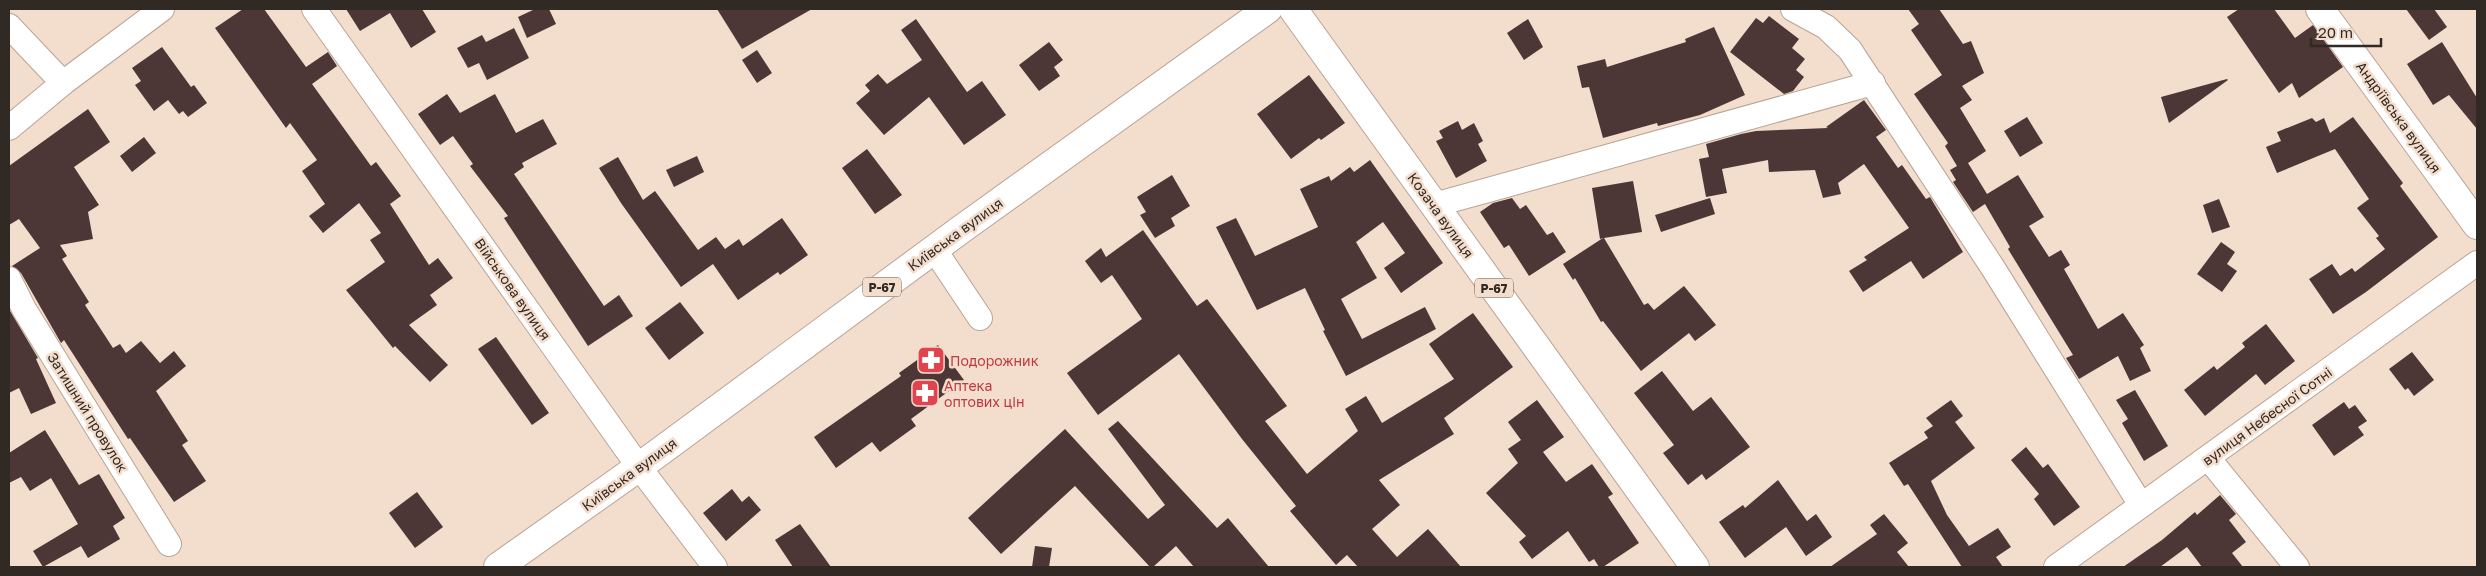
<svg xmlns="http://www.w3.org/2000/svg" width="2486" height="576" font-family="'Golos Text',sans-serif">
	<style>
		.building { fill: #4d3736 }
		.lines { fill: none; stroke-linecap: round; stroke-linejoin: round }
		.street-casing { stroke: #b9a495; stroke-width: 26 }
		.primary-casing { stroke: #b9a495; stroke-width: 30 }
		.street { stroke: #fff; stroke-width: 24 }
		.primary { stroke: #fff; stroke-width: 28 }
		.labels { text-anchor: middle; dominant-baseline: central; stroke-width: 5; stroke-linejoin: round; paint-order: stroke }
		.shield { fill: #f3ddcd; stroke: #6b5f56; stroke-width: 1 }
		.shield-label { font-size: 12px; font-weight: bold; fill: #312923 }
		.street-label { font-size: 14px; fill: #312923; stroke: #f3ddcd }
		.health-label { font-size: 14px; fill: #be3a42; stroke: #f3ddcd; text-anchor: start }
	</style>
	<rect width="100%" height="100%" fill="#f3ddcd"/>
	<g class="building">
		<polygon points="243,9 264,9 306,67 328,52 337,66 312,84 371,166 376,162 401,196 390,204 429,265 438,258 453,278 430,295 437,305 409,325 448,365 430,382 395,346 393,348 346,290 385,262 370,240 381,233 359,203 323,233 309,216 325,204 302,171 317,160 290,123 286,128 215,28"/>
		<polygon points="346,9 422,9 436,32 411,48 390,13 360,31"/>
		<polygon points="535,9 549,9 556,24 527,38 518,17"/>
		<polygon points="717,9 812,9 742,49"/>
		<polygon points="1908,9 1939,9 1963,44 1971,41 1984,73 1962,86 1972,100 1960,108 1986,151 1968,163 1987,194 2018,175 2044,217 2029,226 2049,257 2061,250 2070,265 2064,269 2098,329 2123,313 2144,345 2140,348 2151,371 2130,381 2118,356 2079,379 2066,358 2073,355 2008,249 2010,247 1985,204 1973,212 1953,182 1956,180 1950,170 1957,166 1945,146 1948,143 1914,94 1942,75 1911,30 1919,24"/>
		<polygon points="2239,9 2274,9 2295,38 2313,25 2343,67 2299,98 2292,83 2279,93 2227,17"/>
		<polygon points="2406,9 2434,9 2447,27 2429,40"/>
		<polygon points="1769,16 1799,39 1792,48 1805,59 1796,70 1804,77 1793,91 1784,94 1730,52 1756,18 1763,23"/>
		<polygon points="916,19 967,92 982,81 1006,115 964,145 929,97 884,135 856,103 870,91 865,85 878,74 887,84 922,60 901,30"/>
		<polygon points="1528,19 1543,47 1524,60 1507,33"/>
		<polygon points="1714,27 1745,95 1700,115 1658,126 1657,123 1603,138 1589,87 1582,88 1577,66 1605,59 1607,67 1686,42 1685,39"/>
		<polygon points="514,28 529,58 487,80 479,63 468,68 457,48 482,35 486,42"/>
		<polygon points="1049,42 1063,60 1054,67 1060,76 1039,91 1019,65"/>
		<polygon points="2442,42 2477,98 2477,129 2449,95 2433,105 2407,64"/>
		<polygon points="162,47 191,87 194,85 207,103 188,117 183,111 179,114 168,100 154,111 135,85 141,81 132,68"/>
		<polygon points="757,50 772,73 757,83 742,60"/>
		<polygon points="1309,75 1345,123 1321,140 1319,138 1291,159 1257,114"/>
		<polygon points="2227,79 2228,80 2169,123 2161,97"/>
		<polygon points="447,94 460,113 495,94 516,133 543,119 557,144 522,163 524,167 514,174 604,306 619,295 633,316 588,346 504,218 508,216 470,166 473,164 453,136 440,145 418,114"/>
		<polygon points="1864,100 1886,130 1876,137 1898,168 1902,165 1926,199 1930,197 1963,252 1923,279 1911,261 1863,292 1849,271 1867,260 1864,257 1909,228 1864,164 1838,183 1841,194 1823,198 1815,170 1769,172 1768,160 1722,169 1727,193 1706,197 1699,159 1709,157 1706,144 1741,134 1756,131 1828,128 1826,127"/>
		<polygon points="88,109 110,142 74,167 99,205 88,212 93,239 60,245 67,256 62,259 89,302 85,305 113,348 120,344 126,353 141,341 160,363 174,351 186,366 156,391 188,441 182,445 206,481 174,502 130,438 128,439 64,340 61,343 21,273 12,266 40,248 19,219 9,225 9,166"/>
		<polygon points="2027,117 2043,143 2020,157 2004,131"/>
		<polygon points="2353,117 2403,183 2400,186 2438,237 2366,292 2333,314 2309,279 2332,264 2340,276 2352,268 2355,272 2385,249 2376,238 2379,236 2357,208 2369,199 2335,149 2277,173 2266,147 2281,141 2277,132 2312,118 2316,122 2324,118 2330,133"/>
		<polygon points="1458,121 1462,130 1474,123 1483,141 1478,144 1487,161 1456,178 1436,141 1443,138 1439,131"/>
		<polygon points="144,137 156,153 132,172 120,156"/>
		<polygon points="867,149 902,195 875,214 842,168"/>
		<polygon points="697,156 704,172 674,187 666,170"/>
		<polygon points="618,157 643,200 655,191 698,250 716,237 725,249 739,239 743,246 782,218 808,255 780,275 778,272 738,300 713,264 681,287 621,203 599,168"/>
		<polygon points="1370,160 1443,263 1401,293 1384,268 1405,253 1383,222 1356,242 1377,278 1341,299 1362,339 1425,307 1436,329 1346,376 1323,331 1325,330 1305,288 1257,310 1216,227 1236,218 1255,256 1318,227 1300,189 1329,176 1331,181 1350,167 1354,172"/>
		<polygon points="1172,175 1190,206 1171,218 1175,226 1155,238 1140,215 1146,212 1137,197"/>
		<polygon points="1633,181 1642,232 1604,238 1644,305 1648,303 1654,310 1684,286 1716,325 1695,341 1689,333 1641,371 1603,321 1601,322 1575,278 1573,280 1563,264 1603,238 1600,239 1592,188"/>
		<polygon points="1512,198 1520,209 1526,205 1547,235 1553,232 1566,252 1529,276 1509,245 1504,248 1480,212 1493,203"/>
		<polygon points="1710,198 1715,214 1661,232 1655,215"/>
		<polygon points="2219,199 2230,227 2212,233 2203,205"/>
		<polygon points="1143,230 1197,306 1207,299 1287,406 1265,421 1307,474 1358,431 1345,409 1366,396 1382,423 1454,379 1429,344 1473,313 1513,367 1444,418 1454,434 1379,480 1400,505 1372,529 1397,557 1428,529 1461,567 1358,567 1347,555 1336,565 1290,511 1296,506 1242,439 1179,354 1098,415 1067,373 1142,319 1112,275 1101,283 1085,261 1101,248 1106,257"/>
		<polygon points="2221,242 2235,252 2227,264 2237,271 2222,292 2197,274"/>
		<polygon points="680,302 704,333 669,360 645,328"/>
		<polygon points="9,309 38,358 36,359 56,403 31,414 19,388 9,393"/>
		<polygon points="2266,324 2295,361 2265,385 2256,374 2205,416 2184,390 2214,366 2217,370 2245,347 2242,343"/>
		<polygon points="496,337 549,413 532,425 478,349"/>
		<polygon points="938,345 964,380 911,419 916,426 880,452 872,442 836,468 814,437 901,376 899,373"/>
		<polygon points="2412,352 2434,380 2414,396 2408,388 2405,390 2389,369"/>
		<polygon points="1662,371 1693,411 1711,397 1750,447 1706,480 1702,474 1688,485 1663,453 1674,445 1634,393"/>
		<polygon points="2135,390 2168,446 2144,461 2122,423 2128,419 2116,400"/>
		<polygon points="1537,400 1564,437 1543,452 1566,482 1592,464 1613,494 1608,497 1639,543 1603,567 1599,567 1594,559 1589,562 1568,531 1532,559 1519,542 1526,536 1486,493 1518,463 1508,449 1521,440 1508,422"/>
		<polygon points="1951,400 1963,416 1955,422 1975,448 1931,481 1947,515 1969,546 1998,528 2011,547 1996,557 2003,567 1962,567 1908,484 1904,486 1889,463 1928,438 1924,432 1933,426 1926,418"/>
		<polygon points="2344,402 2349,409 2355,405 2367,421 2358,427 2364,435 2334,456 2312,425"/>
		<polygon points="1118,421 1217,528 1228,518 1269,567 1194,567 1176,546 1153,567 1150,567 1075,486 1001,554 968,518 1065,429 1148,519 1165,505 1108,429"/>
		<polygon points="45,430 79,485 99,474 125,518 113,526 120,539 88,558 81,546 43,567 33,551 78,524 51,478 30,491 21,477 9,483 9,453"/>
		<polygon points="2026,447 2043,468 2048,464 2080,507 2054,526 2034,499 2039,494 2011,460"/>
		<polygon points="1778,480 1807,521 1816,514 1832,537 1806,556 1786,527 1745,558 1719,522 1743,505 1745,508"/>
		<polygon points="732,489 742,502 749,496 761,510 726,541 703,513"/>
		<polygon points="417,492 443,527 415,548 389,513"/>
		<polygon points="2220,495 2236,514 2229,520 2246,542 2232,553 2243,567 2202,567 2187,547 2160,567 2123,567 2162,540 2195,512 2197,515"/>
		<polygon points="1884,514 1908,543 1897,552 1909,567 1830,567 1877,534 1870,525"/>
		<polygon points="800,524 831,567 793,567 775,540"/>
		<polygon points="1035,546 1052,548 1049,567 1032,567"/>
	</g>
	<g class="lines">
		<defs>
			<g id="street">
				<polyline points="314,9 639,467 715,567"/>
				<polyline points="1793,9 1826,27 1850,50 1993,268 2141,505"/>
				<polyline points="9,26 63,83"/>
				<polyline points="9,128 63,83 162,9"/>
				<polyline points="1434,205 1873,83"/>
				<polyline points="934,249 980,318"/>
				<polyline points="9,279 24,309 169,544"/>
				<polyline points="2208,458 2297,567"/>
				<polyline points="2056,567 2477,263"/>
			</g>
			<g id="primary">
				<polyline points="1293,9 1695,567"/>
				<polyline points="2320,9 2477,225"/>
				<polyline points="498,567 639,467 963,228 1268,9"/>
			</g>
		</defs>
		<use href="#street" class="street-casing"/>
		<use href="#primary" class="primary-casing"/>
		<use href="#street" class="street"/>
		<use href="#primary" class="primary"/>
	</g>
	<defs>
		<symbol id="pharmacy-square" viewBox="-11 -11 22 22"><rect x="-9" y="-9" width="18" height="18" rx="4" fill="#e0444e" stroke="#f3ddcd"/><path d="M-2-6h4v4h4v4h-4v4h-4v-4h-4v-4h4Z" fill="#fff"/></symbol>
	</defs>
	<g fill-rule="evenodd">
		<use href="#pharmacy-square" x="915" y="344" width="32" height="32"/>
		<use href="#pharmacy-square" x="909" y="377" width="32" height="32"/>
	</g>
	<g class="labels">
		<g class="shield">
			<rect x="863" y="277.5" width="38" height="19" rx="4"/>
			<rect x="1475" y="278.5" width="38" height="19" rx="4"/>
		</g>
		<g class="shield-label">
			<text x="882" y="287">Р-67</text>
			<text x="1494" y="288">Р-67</text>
		</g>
		<g class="street-label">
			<text transform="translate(2399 117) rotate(54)">Андріївська вулиця</text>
			<text transform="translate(1441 215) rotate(54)">Козача вулиця</text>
			<text transform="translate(955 234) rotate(-36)">Київська вулиця</text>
			<text transform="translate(513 289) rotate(55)">Військова вулиця</text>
			<text transform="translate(88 412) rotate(58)">Затишний провулок</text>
			<text transform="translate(2267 416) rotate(-36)">вулиця Небесної Сотні</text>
			<text transform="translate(629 474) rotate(-36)">Київська вулиця</text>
		</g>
		<g class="health-label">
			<text x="950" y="360">Подорожник</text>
			<text x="944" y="385">Аптека<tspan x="944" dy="16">оптових цін</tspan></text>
		</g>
	</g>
	<rect width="2486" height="576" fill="none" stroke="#312923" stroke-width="20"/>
	<path d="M2311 38v8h70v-8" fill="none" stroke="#312923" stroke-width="2.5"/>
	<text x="2318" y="38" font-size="15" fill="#312923" stroke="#f3ddcd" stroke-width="4" paint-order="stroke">20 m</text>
</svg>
